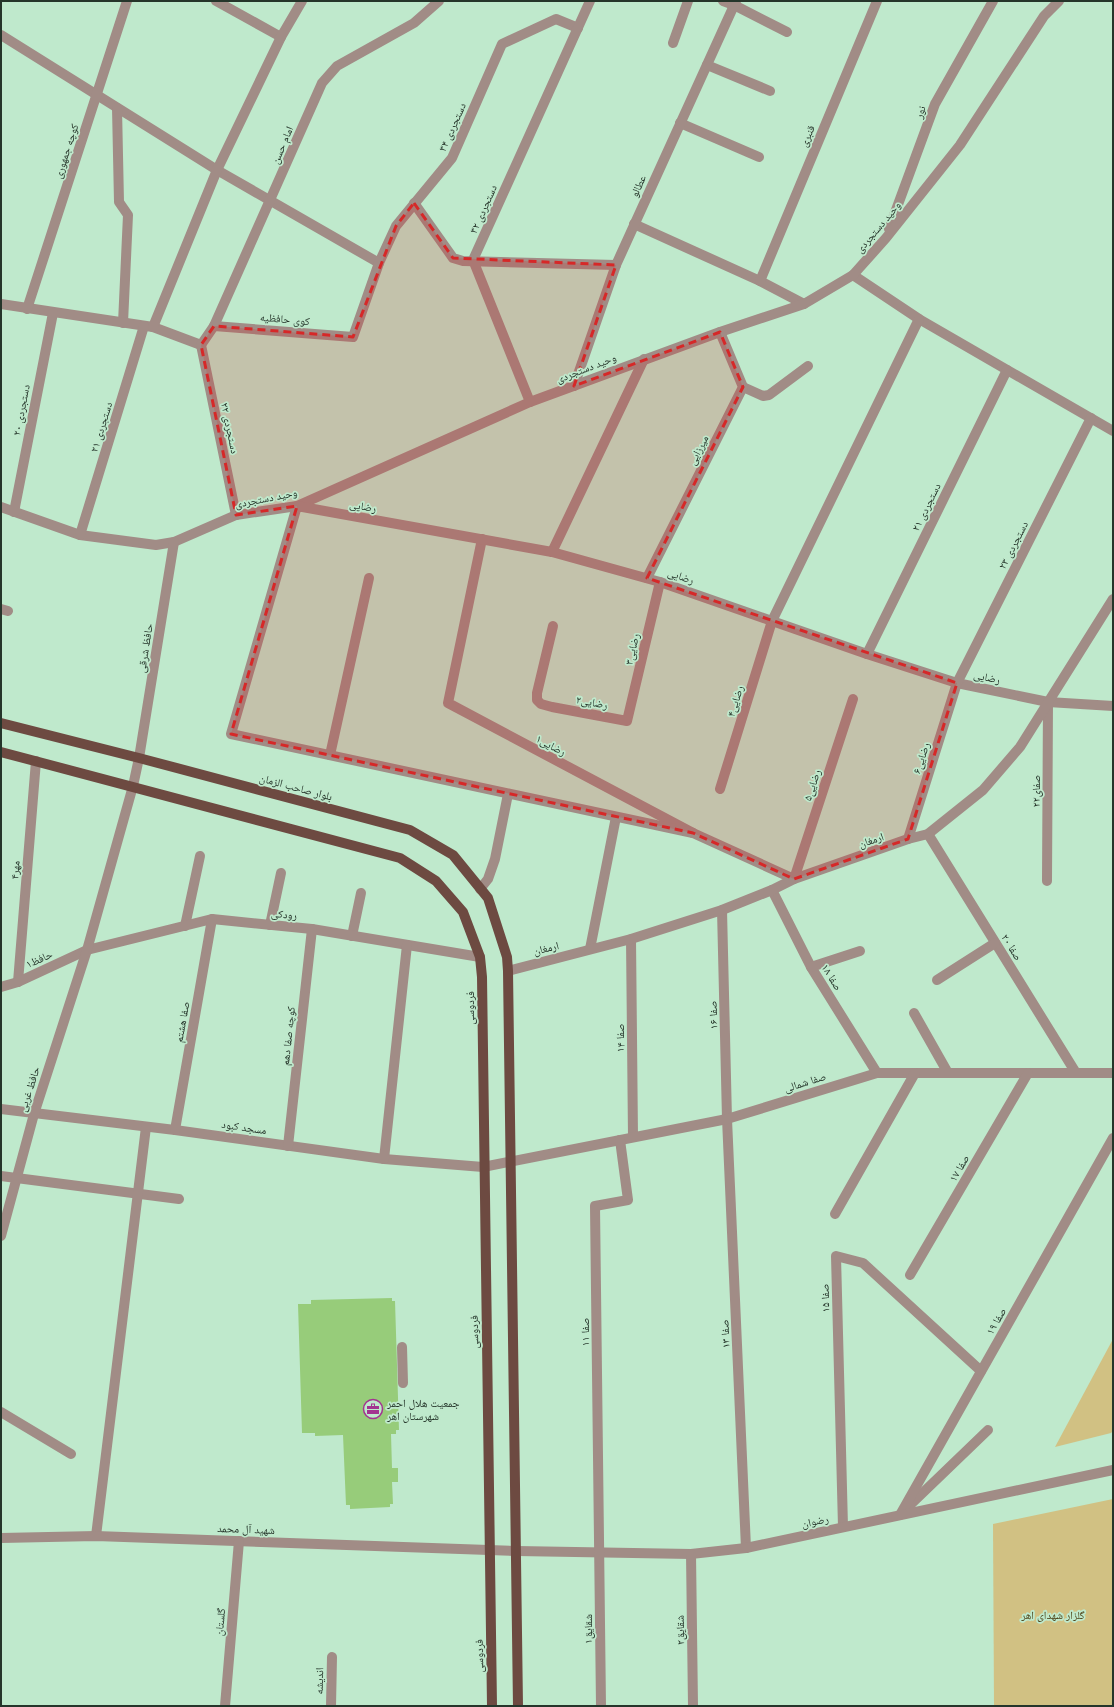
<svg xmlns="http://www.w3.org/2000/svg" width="1114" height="1707" font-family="Helvetica,'Noto Naskh Arabic',sans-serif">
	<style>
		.green { fill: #d1c183 }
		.building { fill: #97cc7a }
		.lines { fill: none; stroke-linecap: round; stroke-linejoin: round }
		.minor { stroke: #a18c86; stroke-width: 10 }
		.major { stroke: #6d4a41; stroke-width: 10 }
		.marked { fill: #d62828; fill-opacity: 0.2; stroke: #d62828; stroke-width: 3; stroke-dasharray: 8 5; stroke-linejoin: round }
		.labels { text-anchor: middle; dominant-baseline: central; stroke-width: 3.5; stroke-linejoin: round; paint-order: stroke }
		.street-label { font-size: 11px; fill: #25352a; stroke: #bfe9cc }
		.poi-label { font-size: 11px; fill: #25352a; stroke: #bfe9cc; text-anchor: start }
		.park-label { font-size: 11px; fill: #50461c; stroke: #bfe9cc }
	</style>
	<rect width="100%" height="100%" fill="#bfe9cc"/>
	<g class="green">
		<polygon points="1113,1339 1113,1431 1111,1433 1055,1447"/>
		<polygon points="1113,1499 1113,1706 994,1706 993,1524"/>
	</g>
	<polygon class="building" points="392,1298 392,1301 395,1301 399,1430 396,1430 396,1434 391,1434 392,1468 398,1468 398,1482 392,1482 393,1504 390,1504 390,1507 350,1509 350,1505 346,1505 343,1435 315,1436 315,1433 302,1433 298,1304 311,1304 311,1300"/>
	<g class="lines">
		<g class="minor">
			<polyline points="216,1 281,37"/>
			<polyline points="723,1 734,5 787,32"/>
			<polyline points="1,35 217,170 379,263"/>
			<polyline points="673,43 688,1"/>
			<polyline points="707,65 770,91"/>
			<polyline points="117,108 119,202 128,215 123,323"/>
			<polyline points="680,123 759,157"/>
			<polyline points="414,203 453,258 463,261 616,265"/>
			<polyline points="634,224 760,281 804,304"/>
			<polyline points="889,229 935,104 993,1"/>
			<polyline points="853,275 919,319 1113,431"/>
			<polyline points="760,281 877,1"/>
			<polyline points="1,304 153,327 201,345"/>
			<polyline points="27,309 127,1"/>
			<polyline points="214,326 353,337 379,263 396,226 452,158 502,44 556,19 578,28"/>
			<polyline points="153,327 217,170 281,37 302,1"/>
			<polyline points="201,345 214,326 322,83 337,66 414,23 439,1"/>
			<polyline points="201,345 236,515"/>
			<polyline points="574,386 616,265 736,1"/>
			<polyline points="743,387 763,396 769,395 808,366"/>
			<polyline points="530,402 473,260 590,1"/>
			<polyline points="1,507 80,535 156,545 174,542 236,515 297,506 530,402 720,332 804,304 853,275 886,238 960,145 1044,16 1059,1"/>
			<polyline points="14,512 53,313"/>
			<polyline points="80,535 144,326"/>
			<polyline points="482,539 448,703 693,833 794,879 853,699"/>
			<polyline points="552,552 644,359"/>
			<polyline points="647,578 743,387 720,332"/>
			<polyline points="1,609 8,611"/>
			<polyline points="553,626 537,693 537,700 541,704 552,707 627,721 660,582"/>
			<polyline points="867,654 1007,370"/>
			<polyline points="330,755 369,578"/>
			<polyline points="720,789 772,621 919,319"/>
			<polyline points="693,833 231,734 297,506 552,552 660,582 867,654 957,683 1048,702 1113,706"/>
			<polyline points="928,834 1076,1073"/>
			<polyline points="908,839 957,683 1091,418"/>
			<polyline points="1047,881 1048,702"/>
			<polyline points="480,889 488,879 495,859 508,794"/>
			<polyline points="772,890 811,967 877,1073"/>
			<polyline points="722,910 727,1119 746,1548"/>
			<polyline points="270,925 281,873"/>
			<polyline points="185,926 200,856"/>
			<polyline points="352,936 361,893"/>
			<polyline points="631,939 633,1137"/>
			<polyline points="590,949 616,817"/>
			<polyline points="811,967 860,951"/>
			<polyline points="508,971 631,939 722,910 772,890 794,879 908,839 928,834 983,790 1020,747 1113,599"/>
			<polyline points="937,980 995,943"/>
			<polyline points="18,982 36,761"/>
			<polyline points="1,987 18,982 87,950 212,919 312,929 480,957"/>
			<polyline points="914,1013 948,1073"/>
			<polyline points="1,1109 175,1130 384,1159 483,1167 727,1119 877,1073 1113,1073"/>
			<polyline points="175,1130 212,919"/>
			<polyline points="288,1146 312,929"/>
			<polyline points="384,1159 407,945"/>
			<polyline points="1,1176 179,1199"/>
			<polyline points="835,1214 915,1073"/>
			<polyline points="1,1236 34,1114 87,950 133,786 139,758 174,542"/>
			<polyline points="910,1275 1028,1073"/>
			<polyline points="402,1347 403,1383"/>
			<polyline points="1,1412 71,1454"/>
			<polyline points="909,1506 988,1430"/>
			<polyline points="900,1515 1113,1138"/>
			<polyline points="843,1527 836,1256 863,1263 981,1371"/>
			<polyline points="96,1536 146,1127"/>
			<polyline points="1,1538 96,1536 517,1551 691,1554 746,1548 1113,1470"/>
			<polyline points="691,1554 693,1706"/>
			<polyline points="225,1706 239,1541"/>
			<polyline points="331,1706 332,1657"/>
			<polyline points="601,1706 595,1206 628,1200 620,1140"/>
		</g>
		<g class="major">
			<polyline points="1,723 139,758 410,830 453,855 488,898 507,957 508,971 518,1706"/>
			<polyline points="1,752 400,858 436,881 463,912 480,957 482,977 492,1706"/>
		</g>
	</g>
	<path class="marked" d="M 414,203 L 453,258 L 616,265 L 574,386 L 720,332 L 743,387 L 647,578 L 957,683 L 908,839 L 794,879 L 693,833 L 231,734 L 297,506 L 236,515 L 201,345 L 214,326 L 353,337 L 396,226 Z"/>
	<defs>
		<symbol id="office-ring" viewBox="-11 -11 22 22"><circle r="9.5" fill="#bfe9cc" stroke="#a33390" stroke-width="1.5"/><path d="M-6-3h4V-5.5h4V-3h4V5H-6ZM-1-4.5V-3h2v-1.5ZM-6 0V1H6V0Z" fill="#a33390"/></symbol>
	</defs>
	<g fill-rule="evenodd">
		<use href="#office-ring" x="362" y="1398" width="22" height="22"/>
	</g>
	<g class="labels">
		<g class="street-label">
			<text transform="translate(920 112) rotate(-70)">نور</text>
			<text transform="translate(452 127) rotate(-66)">دستجردی ۳۴</text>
			<text transform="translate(807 136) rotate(-67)">قنبری</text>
			<text transform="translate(282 145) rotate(-67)">امام حسن</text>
			<text transform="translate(66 151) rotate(-72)">کوچه جمهوری</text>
			<text transform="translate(638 186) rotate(-66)">عطالو</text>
			<text transform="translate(483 209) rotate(-66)">دستجردی ۳۲</text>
			<text transform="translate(878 227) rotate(-50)">وحید دستجردی</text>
			<text transform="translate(285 319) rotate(5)">کوی حافظیه</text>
			<text transform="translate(586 368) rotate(-21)">وحید دستجردی</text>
			<text transform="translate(21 410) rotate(-79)">دستجردی ۲۰</text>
			<text transform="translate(101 427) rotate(-73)">دستجردی ۲۱</text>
			<text transform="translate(230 428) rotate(78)">دستجردی ۲۲</text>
			<text transform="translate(698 450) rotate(-63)">میرزایی</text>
			<text transform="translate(266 498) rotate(-11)">وحید دستجردی</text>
			<text transform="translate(363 506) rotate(10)">رضایی</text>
			<text transform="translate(926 507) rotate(-64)">دستجردی ۲۱</text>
			<text transform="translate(1013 545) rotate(-63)">دستجردی ۲۳</text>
			<text transform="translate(681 576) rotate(19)">رضایی</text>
			<text transform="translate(145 648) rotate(-81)">حافظ شرقی</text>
			<text transform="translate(632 649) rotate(-77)">رضایی۳</text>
			<text transform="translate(987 677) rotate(12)">رضایی</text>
			<text transform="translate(735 701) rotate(-73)">رضایی۴</text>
			<text transform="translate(592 702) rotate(11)">رضایی۲</text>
			<text transform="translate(551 745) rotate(28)">رضایی۱</text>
			<text transform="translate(921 758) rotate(-72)">رضایی۶</text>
			<text transform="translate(812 785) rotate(-72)">رضایی۵</text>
			<text transform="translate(296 787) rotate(15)">بلوار صاحب الزمان</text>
			<text transform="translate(1036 791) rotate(-90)">صفای۲۲</text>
			<text transform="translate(871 840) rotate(-19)">ارمغان</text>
			<text transform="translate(15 870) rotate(-85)">مهر۴</text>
			<text transform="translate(284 914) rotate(5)">رودکی</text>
			<text transform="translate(1012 947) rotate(58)">صفا ۲۰</text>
			<text transform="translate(546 948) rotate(-14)">ارمغان</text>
			<text transform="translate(39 959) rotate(-24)">حافظ۱</text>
			<text transform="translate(832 977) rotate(58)">صفا ۱۸</text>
			<text transform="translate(470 1008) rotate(-90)">فردوسی</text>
			<text transform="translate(713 1015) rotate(-92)">صفا ۱۶</text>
			<text transform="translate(182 1022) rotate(-80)">صفا هشتم</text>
			<text transform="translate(288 1036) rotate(-84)">کوچه صفا دهم</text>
			<text transform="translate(620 1038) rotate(-90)">صفا ۱۴</text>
			<text transform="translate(805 1082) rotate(-17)">صفا شمالی</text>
			<text transform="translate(29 1089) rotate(-72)">حافظ غربی</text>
			<text transform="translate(244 1127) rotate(8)">مسجد کبود</text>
			<text transform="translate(959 1168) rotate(-60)">صفا ۱۷</text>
			<text transform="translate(825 1298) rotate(-92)">صفا ۱۵</text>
			<text transform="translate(996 1321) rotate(-60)">صفا ۱۹</text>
			<text transform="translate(474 1332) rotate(-91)">فردوسی</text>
			<text transform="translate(585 1332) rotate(-91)">صفا ۱۱</text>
			<text transform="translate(725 1334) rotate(-93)">صفا ۱۳</text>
			<text transform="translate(815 1521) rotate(-12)">رضوان</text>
			<text transform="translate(246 1529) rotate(2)">شهید آل محمد</text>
			<text transform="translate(220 1622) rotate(-85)">گلستان</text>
			<text transform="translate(588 1629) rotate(-90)">شقایق۱</text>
			<text transform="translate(680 1630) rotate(-91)">شقایق۲</text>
			<text transform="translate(479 1656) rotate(-91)">فردوسی</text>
			<text transform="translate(319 1681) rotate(-89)">اندیشه</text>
		</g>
		<g class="poi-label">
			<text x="387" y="1403">جمعیت هلال احمر<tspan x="387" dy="13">شهرستان اهر</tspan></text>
		</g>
		<g class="park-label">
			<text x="1053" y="1615">گلزار شهدای اهر</text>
		</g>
	</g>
	<rect width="1114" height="1707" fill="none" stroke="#25352a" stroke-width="4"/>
</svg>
